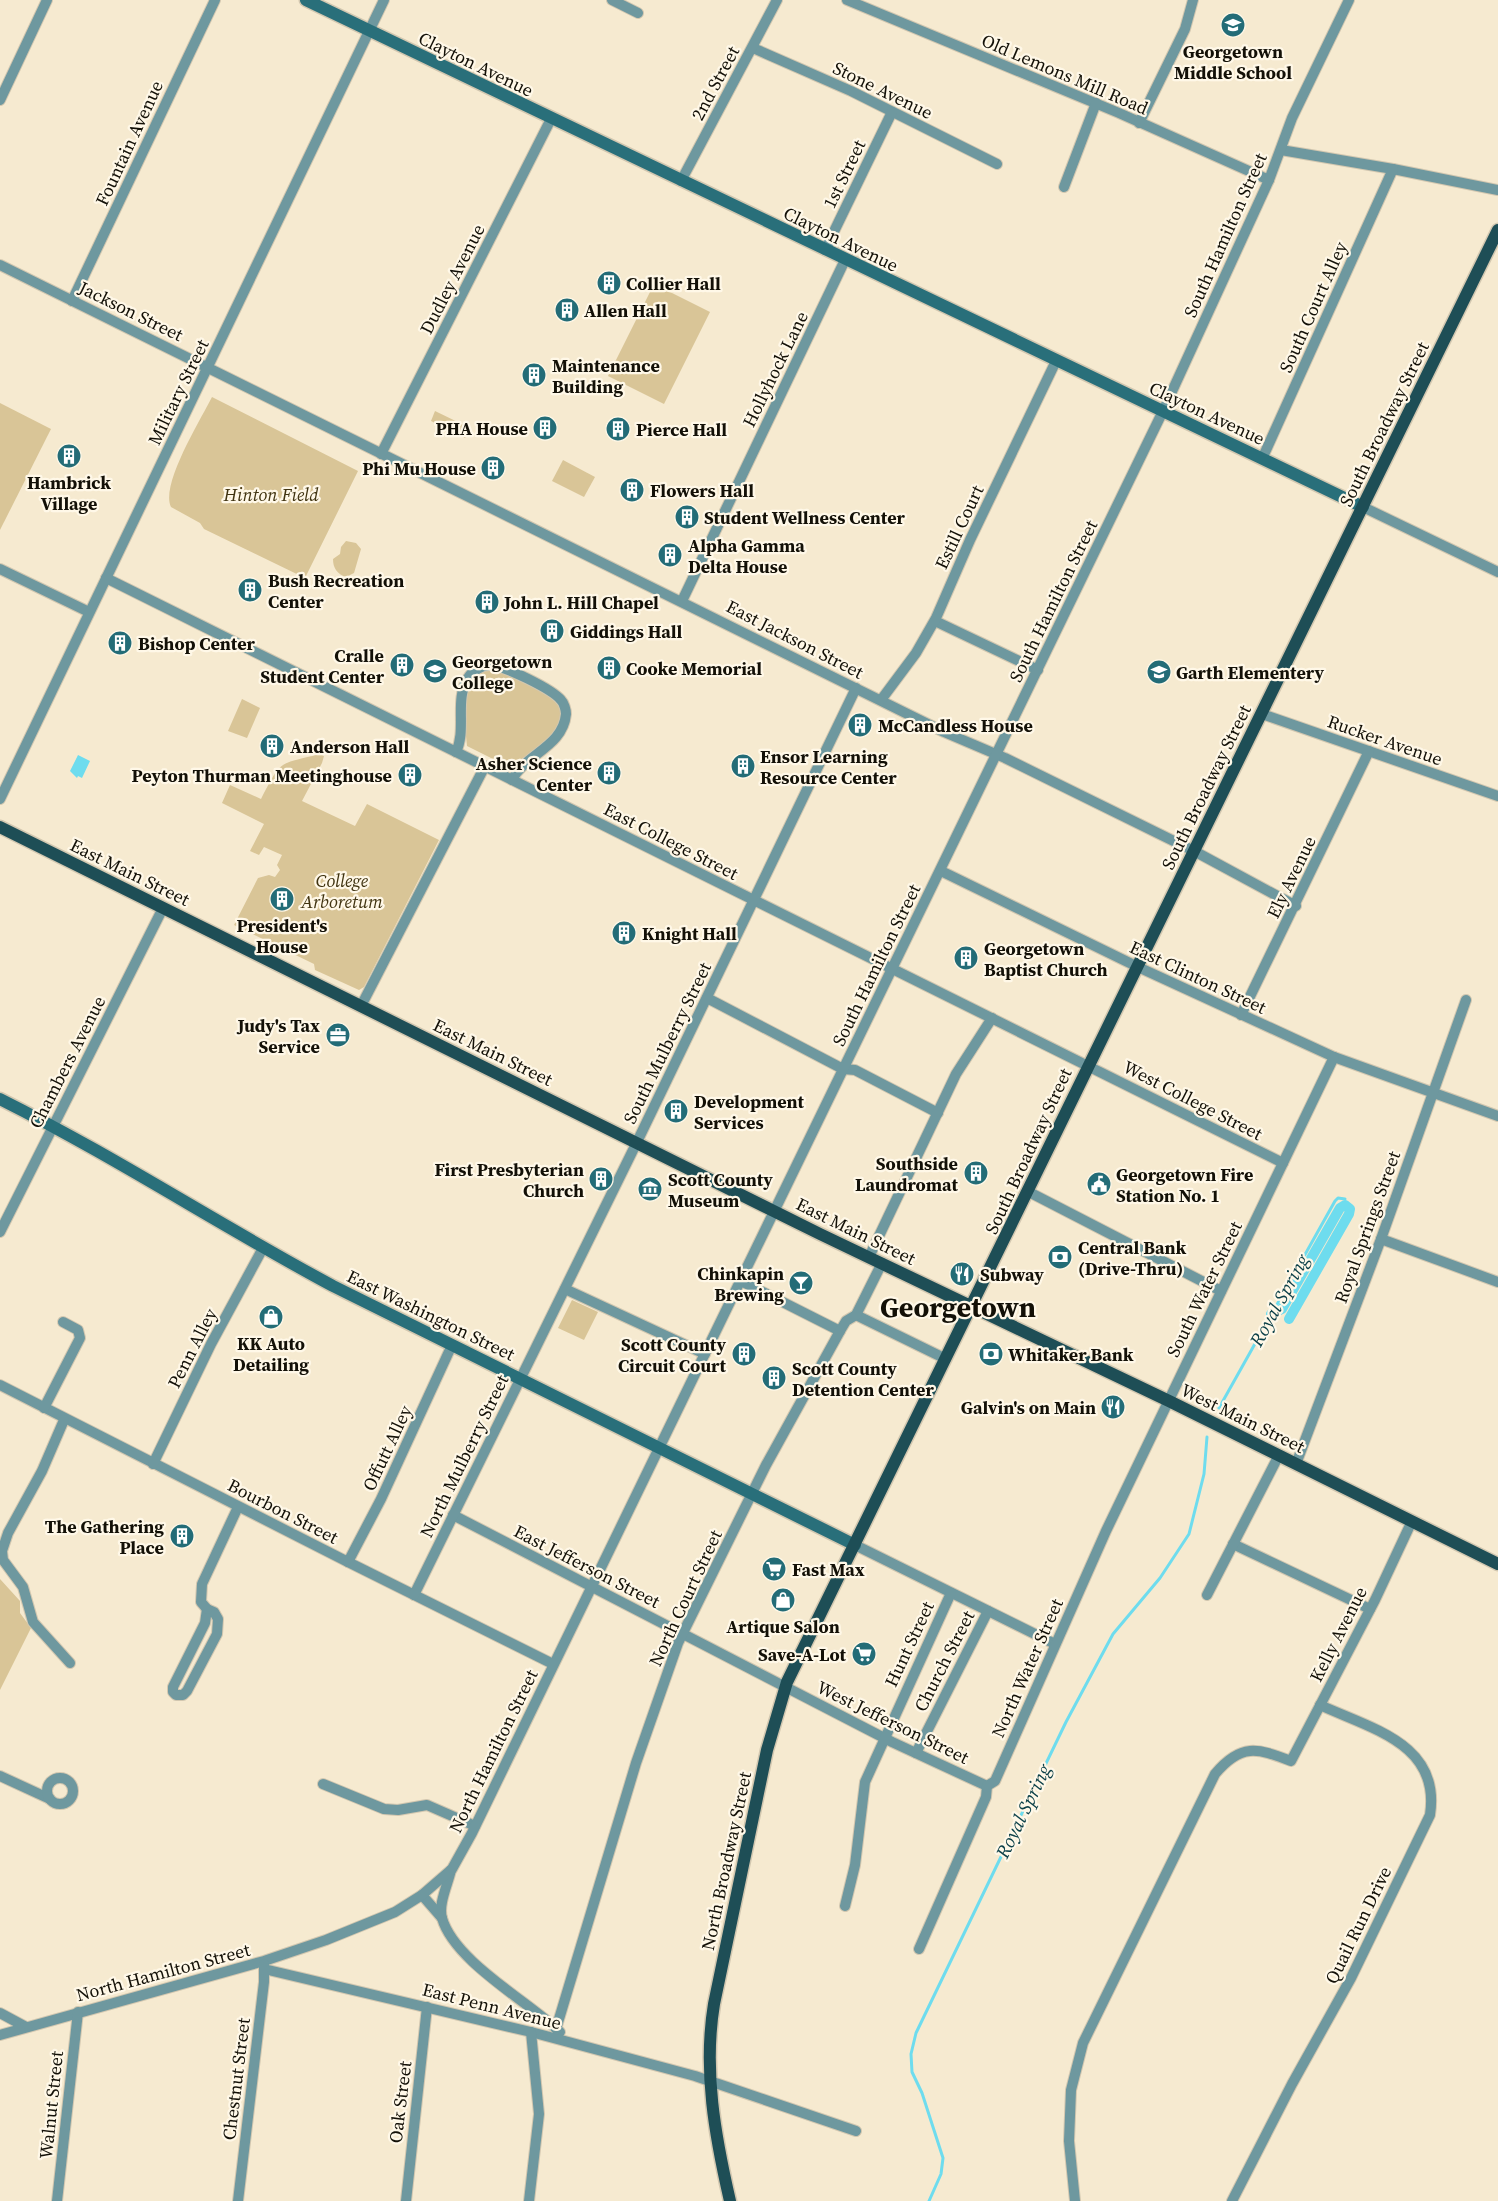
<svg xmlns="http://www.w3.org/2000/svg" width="1498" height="2201" font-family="'Source Serif 4',serif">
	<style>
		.green { fill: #d9c597 }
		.water { fill: #6edcee }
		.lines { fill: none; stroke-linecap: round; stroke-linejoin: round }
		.stream { stroke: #6edcee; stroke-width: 3 }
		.canal { stroke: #6edcee; stroke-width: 10 }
		.street-casing { stroke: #d2c7b0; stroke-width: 12 }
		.secondary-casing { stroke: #d2c7b0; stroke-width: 15 }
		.primary-casing { stroke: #d2c7b0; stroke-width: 15 }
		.street { stroke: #6e989f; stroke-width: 10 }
		.secondary { stroke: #296f7a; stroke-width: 12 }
		.primary { stroke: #1e4e56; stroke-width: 12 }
		.labels { text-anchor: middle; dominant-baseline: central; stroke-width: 4.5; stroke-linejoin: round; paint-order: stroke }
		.poi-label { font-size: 18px; font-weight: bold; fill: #131007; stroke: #fff8e8; text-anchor: start }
		.street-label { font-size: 18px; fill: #131007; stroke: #fff8e8 }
		.park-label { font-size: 18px; font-style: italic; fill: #403310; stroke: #fff8e8 }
		.water-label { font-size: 19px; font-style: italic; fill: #0d4149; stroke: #fff8e8 }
		.town-label { font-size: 28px; font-weight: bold; fill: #131007; stroke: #fff8e8 }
	</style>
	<rect width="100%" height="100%" fill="#f6ead0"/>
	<g class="green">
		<polygon points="654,284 710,312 664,404 608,376"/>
		<path d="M 212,397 L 358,471 L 305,578 L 204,529 L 200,523 L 171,507 C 160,485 201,419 212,397 Z"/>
		<polygon points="0,403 51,429 0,530"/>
		<polygon points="435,411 470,428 465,438 431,421"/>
		<polygon points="563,460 595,477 584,497 552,481"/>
		<path d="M 346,541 L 356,543 L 361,549 L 354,573 L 346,577 C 337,574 333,568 333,559 L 340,554 L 341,547 Z"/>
		<path d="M 485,670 L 494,670 C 512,678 535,685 550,697 C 585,724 529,754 509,767 L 467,746 C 465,722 457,683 485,670 Z"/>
		<polygon points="242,699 260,708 247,738 228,731"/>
		<path d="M 320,754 L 324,756 L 322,763 L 302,801 L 355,826 L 367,804 L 439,840 L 364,987 L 359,990 L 315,970 L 314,964 L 234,925 L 258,878 L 269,875 L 275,877 L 280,870 L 277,865 L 282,855 L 264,847 L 259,855 L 250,851 L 264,824 L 222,803 L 230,785 L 261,799 C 282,759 277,765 320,754 Z"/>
		<polygon points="572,1300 598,1312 584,1340 558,1328"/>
		<polygon points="0,1579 20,1601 20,1613 31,1628 0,1690"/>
	</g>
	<polygon class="water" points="78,755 90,761 82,778 78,776 77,778 70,771"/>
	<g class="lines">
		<g class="stream">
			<polyline points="1219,1408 1335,1201 1338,1198 1345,1199"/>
			<polyline points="929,2201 941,2174 943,2158 922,2093 912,2072 911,2054 916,2033 1066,1722 1113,1634 1160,1578 1189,1534 1204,1474 1207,1437"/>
		</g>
		<polyline class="canal" points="1271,1314 1282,1309 1340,1208 1345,1205 1350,1209 1349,1214 1289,1319"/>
		<defs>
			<g id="street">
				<polyline points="612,0 638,13"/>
				<polyline points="847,0 1119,113 1269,180"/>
				<polyline points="753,48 851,91 997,164"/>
				<polyline points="0,100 47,0"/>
				<polyline points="1139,123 1185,29 1193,0"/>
				<polyline points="1281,150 1393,169 1498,190"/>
				<polyline points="681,181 777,0"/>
				<polyline points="1064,187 1096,103"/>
				<polyline points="825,250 892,112"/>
				<polyline points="0,265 944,732 1005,758 1194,851 1296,906"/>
				<polyline points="72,301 215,0"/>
				<polyline points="381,454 551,119"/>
				<polyline points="1262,459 1393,169"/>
				<polyline points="1363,507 1498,572"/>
				<polyline points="0,569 89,612"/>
				<polyline points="106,578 1283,1163"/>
				<polyline points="682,601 845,260"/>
				<polyline points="935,621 1038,670"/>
				<polyline points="881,700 916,653 936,618 970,540 1056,361"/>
				<polyline points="1262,714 1498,796"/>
				<path d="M 456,752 C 467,729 454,700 468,678 C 472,671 482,665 490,665 C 503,665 552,689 561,700 C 564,703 566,710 566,714 C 563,747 525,754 512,780"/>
				<polyline points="0,799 384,0"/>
				<polyline points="941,871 1138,967 1334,1057 1498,1116"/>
				<polyline points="707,998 843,1069 855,1070 938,1113"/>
				<polyline points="361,1006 485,766"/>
				<polyline points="1241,1015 1369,751"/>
				<polyline points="1027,1191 1221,1291"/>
				<polyline points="0,1232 163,908"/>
				<polyline points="1381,1239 1498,1282"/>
				<polyline points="869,1257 956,1074 992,1018"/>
				<polyline points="741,1281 840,1331"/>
				<polyline points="565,1289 705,1354"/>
				<polyline points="856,1315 946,1359"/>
				<polyline points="0,1385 348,1562 553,1664"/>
				<polyline points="44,1408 80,1338 78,1330 63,1322"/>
				<polyline points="64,1420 42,1471 8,1533 2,1551 3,1560 23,1587 33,1622 70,1663"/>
				<polyline points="153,1464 211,1344 263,1248"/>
				<polyline points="1296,1464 1381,1239 1466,1000"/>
				<polyline points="453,1515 892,1742 987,1786"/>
				<polyline points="1233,1544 1370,1609"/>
				<polyline points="855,1545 1055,1644"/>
				<polyline points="348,1562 381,1499 452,1345"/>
				<polyline points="414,1595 637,1142 856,688"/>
				<polyline points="1207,1595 1279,1455"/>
				<polygon points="207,1609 214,1612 218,1619 217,1634 187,1691 183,1695 176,1695 173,1692 173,1687 205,1623"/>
				<polyline points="207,1609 201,1602 202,1584 238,1507"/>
				<polyline points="916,1753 988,1611"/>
				<polyline points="0,1776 50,1799"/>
				<circle cx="60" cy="1791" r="13"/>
				<polyline points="323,1784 384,1809 398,1810 427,1805 475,1826"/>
				<path d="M 451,1870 C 448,1884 438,1904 442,1918 C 454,1961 529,2002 560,2032"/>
				<polyline points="422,1895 442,1918"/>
				<polyline points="845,1906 855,1865 865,1782 951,1593"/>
				<polyline points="919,1949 986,1797 987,1786 995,1781 1106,1531 1334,1057"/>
				<polyline points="264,1969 531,2032 695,2076 856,2131"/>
				<polyline points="0,2013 26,2027"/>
				<polyline points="556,2029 636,1763 678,1643 766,1465 840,1331 846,1321 856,1315 882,1263"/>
				<polyline points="0,2035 264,1961 326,1940 395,1912 422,1895 452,1869 472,1833 1163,411 1269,180 1292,118 1349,0"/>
				<polyline points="57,2201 78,2012"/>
				<polyline points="238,2201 264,1982 264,1964"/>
				<polyline points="406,2201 427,2007"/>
				<polyline points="529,2201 539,2114 531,2032"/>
				<path d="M 1075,2201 L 1069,2141 L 1071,2090 L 1083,2043 L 1215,1774 C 1241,1743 1257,1748 1291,1761 L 1375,1600 L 1412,1521"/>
				<path d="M 1232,2201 L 1292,2084 L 1351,1978 L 1430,1815 C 1441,1744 1372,1729 1320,1705"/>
			</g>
			<g id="secondary">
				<polyline points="306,0 1363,507"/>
				<path d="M 0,1099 C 114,1156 221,1226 333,1286 L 855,1545"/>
			</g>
			<g id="primary">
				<polyline points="0,827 820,1234 1169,1401 1498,1564"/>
				<path d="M 730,2201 C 715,2136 703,2070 714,2004 L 767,1750 L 787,1682 L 1498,230"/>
			</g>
		</defs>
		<use href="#street" class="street-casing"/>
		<use href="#secondary" class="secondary-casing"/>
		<use href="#primary" class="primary-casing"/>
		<use href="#street" class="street"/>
		<use href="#secondary" class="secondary"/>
		<use href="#primary" class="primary"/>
	</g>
	<defs>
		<symbol id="school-disc" viewBox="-11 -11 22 22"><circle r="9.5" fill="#236c77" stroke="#fff8e8"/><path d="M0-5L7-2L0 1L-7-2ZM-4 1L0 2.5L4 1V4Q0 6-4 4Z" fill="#fff"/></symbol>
		<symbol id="building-disc" viewBox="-11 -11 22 22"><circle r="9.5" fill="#236c77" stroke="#fff8e8"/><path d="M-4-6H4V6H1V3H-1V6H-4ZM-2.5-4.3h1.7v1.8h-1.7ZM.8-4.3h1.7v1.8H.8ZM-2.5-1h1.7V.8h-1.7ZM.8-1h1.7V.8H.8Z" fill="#fff"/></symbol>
		<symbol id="university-disc" viewBox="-11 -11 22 22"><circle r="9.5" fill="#236c77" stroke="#fff8e8"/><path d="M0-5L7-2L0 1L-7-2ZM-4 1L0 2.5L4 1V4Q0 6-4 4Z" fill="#fff"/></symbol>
		<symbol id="office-disc" viewBox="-11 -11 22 22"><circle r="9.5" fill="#236c77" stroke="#fff8e8"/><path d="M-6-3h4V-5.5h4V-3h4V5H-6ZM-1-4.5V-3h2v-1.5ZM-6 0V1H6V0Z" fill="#fff"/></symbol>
		<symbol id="civic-disc" viewBox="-11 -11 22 22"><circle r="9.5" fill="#236c77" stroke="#fff8e8"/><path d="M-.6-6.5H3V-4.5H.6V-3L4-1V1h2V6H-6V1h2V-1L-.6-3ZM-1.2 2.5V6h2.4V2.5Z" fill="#fff"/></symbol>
		<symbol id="museum-disc" viewBox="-11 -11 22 22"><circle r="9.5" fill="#236c77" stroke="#fff8e8"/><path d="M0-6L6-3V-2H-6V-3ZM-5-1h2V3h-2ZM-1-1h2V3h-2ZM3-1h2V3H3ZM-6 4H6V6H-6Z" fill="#fff"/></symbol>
		<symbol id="bank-disc" viewBox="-11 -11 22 22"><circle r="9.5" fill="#236c77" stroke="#fff8e8"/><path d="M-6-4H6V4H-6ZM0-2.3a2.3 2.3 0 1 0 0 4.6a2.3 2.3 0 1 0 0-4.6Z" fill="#fff"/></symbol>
		<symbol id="restaurant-disc" viewBox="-11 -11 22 22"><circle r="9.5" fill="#236c77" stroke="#fff8e8"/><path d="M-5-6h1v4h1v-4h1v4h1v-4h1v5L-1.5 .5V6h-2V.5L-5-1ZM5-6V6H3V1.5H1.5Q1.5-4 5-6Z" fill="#fff"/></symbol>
		<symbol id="bar-disc" viewBox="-11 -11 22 22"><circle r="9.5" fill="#236c77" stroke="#fff8e8"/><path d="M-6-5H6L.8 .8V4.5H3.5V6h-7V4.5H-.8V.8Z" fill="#fff"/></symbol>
		<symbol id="shop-disc" viewBox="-11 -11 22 22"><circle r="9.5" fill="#236c77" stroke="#fff8e8"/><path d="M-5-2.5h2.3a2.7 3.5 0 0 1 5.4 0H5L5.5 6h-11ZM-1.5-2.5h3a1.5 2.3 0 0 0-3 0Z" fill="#fff"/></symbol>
		<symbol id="supermarket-disc" viewBox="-11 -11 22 22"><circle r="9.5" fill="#236c77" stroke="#fff8e8"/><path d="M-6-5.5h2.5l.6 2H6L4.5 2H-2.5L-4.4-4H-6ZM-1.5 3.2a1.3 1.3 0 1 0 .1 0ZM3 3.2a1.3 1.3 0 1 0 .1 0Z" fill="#fff"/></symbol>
	</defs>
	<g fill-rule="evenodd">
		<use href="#school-disc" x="1219" y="11" width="28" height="28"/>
		<use href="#building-disc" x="595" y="269" width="28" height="28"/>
		<use href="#building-disc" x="553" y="296" width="28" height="28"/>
		<use href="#building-disc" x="520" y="361" width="28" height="28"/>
		<use href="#building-disc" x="531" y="414" width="28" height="28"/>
		<use href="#building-disc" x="604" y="415" width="28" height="28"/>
		<use href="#building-disc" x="55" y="442" width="28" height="28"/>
		<use href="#building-disc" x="479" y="454" width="28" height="28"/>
		<use href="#building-disc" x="618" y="476" width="28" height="28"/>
		<use href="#building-disc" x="673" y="503" width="28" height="28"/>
		<use href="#building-disc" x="656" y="541" width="28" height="28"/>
		<use href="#building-disc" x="236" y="576" width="28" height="28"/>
		<use href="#building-disc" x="473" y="588" width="28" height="28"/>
		<use href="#building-disc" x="538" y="617" width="28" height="28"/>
		<use href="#building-disc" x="106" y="629" width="28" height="28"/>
		<use href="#building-disc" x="388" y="651" width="28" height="28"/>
		<use href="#building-disc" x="595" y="654" width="28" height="28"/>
		<use href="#university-disc" x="421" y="657" width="28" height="28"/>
		<use href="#school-disc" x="1145" y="658" width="28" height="28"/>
		<use href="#building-disc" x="846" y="711" width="28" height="28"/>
		<use href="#building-disc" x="258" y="732" width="28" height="28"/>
		<use href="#building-disc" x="729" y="752" width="28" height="28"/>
		<use href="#building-disc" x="595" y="759" width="28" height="28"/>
		<use href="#building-disc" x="396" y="761" width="28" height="28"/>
		<use href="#building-disc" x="268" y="885" width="28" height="28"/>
		<use href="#building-disc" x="610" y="919" width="28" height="28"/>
		<use href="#building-disc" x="952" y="944" width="28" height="28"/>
		<use href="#office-disc" x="324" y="1021" width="28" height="28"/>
		<use href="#building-disc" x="662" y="1097" width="28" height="28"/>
		<use href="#building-disc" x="962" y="1159" width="28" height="28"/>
		<use href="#building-disc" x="587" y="1165" width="28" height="28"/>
		<use href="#civic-disc" x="1085" y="1170" width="28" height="28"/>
		<use href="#museum-disc" x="636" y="1175" width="28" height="28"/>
		<use href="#bank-disc" x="1046" y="1243" width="28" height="28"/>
		<use href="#restaurant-disc" x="948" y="1260" width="28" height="28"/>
		<use href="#bar-disc" x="787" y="1269" width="28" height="28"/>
		<use href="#shop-disc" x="257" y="1303" width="28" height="28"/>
		<use href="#building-disc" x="730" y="1340" width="28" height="28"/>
		<use href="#bank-disc" x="977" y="1340" width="28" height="28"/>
		<use href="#building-disc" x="760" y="1364" width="28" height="28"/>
		<use href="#restaurant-disc" x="1099" y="1393" width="28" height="28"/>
		<use href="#building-disc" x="168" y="1522" width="28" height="28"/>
		<use href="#supermarket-disc" x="760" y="1555" width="28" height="28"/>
		<use href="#shop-disc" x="769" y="1586" width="28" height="28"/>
		<use href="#supermarket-disc" x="850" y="1640" width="28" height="28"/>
	</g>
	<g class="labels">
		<g class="poi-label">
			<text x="1233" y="51" text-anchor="middle">Georgetown<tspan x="1233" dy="21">Middle School</tspan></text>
			<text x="626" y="283">Collier Hall</text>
			<text x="584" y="310">Allen Hall</text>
			<text x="552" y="365">Maintenance<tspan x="552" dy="21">Building</tspan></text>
			<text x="528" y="428" text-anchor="end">PHA House</text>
			<text x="636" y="429">Pierce Hall</text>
			<text x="476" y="468" text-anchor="end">Phi Mu House</text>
			<text x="69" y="482" text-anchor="middle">Hambrick<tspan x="69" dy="21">Village</tspan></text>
			<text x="650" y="490">Flowers Hall</text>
			<text x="704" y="517">Student Wellness Center</text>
			<text x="688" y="545">Alpha Gamma<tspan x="688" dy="21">Delta House</tspan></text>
			<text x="268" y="580">Bush Recreation<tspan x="268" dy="21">Center</tspan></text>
			<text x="504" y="602">John L. Hill Chapel</text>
			<text x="570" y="631">Giddings Hall</text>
			<text x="138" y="643">Bishop Center</text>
			<text x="384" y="655" text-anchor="end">Cralle<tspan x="384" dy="21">Student Center</tspan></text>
			<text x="452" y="661">Georgetown<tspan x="452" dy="21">College</tspan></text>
			<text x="626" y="668">Cooke Memorial</text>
			<text x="1176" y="672">Garth Elementery</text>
			<text x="878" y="725">McCandless House</text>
			<text x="290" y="746">Anderson Hall</text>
			<text x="760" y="756">Ensor Learning<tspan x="760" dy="21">Resource Center</tspan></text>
			<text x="592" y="763" text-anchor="end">Asher Science<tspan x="592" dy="21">Center</tspan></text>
			<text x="392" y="775" text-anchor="end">Peyton Thurman Meetinghouse</text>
			<text x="282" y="925" text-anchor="middle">President's<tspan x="282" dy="21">House</tspan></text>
			<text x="642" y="933">Knight Hall</text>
			<text x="984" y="948">Georgetown<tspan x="984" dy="21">Baptist Church</tspan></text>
			<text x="320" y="1025" text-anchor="end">Judy's Tax<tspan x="320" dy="21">Service</tspan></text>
			<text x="694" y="1101">Development<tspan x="694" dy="21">Services</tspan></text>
			<text x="958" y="1163" text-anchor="end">Southside<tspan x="958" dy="21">Laundromat</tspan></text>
			<text x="584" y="1169" text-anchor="end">First Presbyterian<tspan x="584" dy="21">Church</tspan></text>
			<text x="1116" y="1174">Georgetown Fire<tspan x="1116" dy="21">Station No. 1</tspan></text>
			<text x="668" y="1179">Scott County<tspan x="668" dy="21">Museum</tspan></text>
			<text x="1078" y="1247">Central Bank<tspan x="1078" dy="21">(Drive-Thru)</tspan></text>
			<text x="784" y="1273" text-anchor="end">Chinkapin<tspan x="784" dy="21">Brewing</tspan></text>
			<text x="980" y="1274">Subway</text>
			<text x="271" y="1343" text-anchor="middle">KK Auto<tspan x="271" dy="21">Detailing</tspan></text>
			<text x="726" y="1344" text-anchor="end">Scott County<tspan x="726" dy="21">Circuit Court</tspan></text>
			<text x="1008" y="1354">Whitaker Bank</text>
			<text x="792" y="1368">Scott County<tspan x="792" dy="21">Detention Center</tspan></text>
			<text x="1096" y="1407" text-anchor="end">Galvin's on Main</text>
			<text x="164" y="1526" text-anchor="end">The Gathering<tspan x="164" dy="21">Place</tspan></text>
			<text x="792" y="1569">Fast Max</text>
			<text x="783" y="1626" text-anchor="middle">Artique Salon</text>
			<text x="846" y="1654" text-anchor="end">Save-A-Lot</text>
		</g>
		<g class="street-label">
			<text transform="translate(476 64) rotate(26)">Clayton Avenue</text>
			<text transform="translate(1065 74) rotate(23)">Old Lemons Mill Road</text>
			<text transform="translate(715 83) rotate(-62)">2nd Street</text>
			<text transform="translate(883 90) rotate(26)">Stone Avenue</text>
			<text transform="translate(129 143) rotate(-65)">Fountain Avenue</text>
			<text transform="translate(844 174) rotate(-64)">1st Street</text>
			<text transform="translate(1225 235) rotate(-66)">South Hamilton Street</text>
			<text transform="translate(841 239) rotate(26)">Clayton Avenue</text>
			<text transform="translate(452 279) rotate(-63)">Dudley Avenue</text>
			<text transform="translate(1313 307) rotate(-66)">South Court Alley</text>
			<text transform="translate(131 311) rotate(26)">Jackson Street</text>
			<text transform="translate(775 369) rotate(-64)">Hollyhock Lane</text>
			<text transform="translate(178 392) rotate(-64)">Military Street</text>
			<text transform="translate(1207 413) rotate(25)">Clayton Avenue</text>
			<text transform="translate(1384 424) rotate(-64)">South Broadway Street</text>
			<text transform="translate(959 527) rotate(-65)">Estill Court</text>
			<text transform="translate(1053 601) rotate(-64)">South Hamilton Street</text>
			<text transform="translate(795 639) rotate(27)">East Jackson Street</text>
			<text transform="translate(1385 740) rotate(19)">Rucker Avenue</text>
			<text transform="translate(1206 787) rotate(-64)">South Broadway Street</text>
			<text transform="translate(671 841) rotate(27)">East College Street</text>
			<text transform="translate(130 872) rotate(26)">East Main Street</text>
			<text transform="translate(1291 877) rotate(-64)">Ely Avenue</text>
			<text transform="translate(876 965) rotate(-64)">South Hamilton Street</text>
			<text transform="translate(1198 977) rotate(25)">East Clinton Street</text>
			<text transform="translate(667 1043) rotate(-64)">South Mulberry Street</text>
			<text transform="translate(493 1052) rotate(26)">East Main Street</text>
			<text transform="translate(67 1062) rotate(-63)">Chambers Avenue</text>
			<text transform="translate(1193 1100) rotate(27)">West College Street</text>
			<text transform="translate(1028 1151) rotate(-65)">South Broadway Street</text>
			<text transform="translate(1367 1227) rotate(-70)">Royal Springs Street</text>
			<text transform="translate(856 1231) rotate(26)">East Main Street</text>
			<text transform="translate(1204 1289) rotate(-64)">South Water Street</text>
			<text transform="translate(431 1315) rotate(26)">East Washington Street</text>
			<text transform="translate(192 1348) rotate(-63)">Penn Alley</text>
			<text transform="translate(1243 1418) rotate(26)">West Main Street</text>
			<text transform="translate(387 1448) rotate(-65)">Offutt Alley</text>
			<text transform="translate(464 1456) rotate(-64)">North Mulberry Street</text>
			<text transform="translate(283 1511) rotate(27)">Bourbon Street</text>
			<text transform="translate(587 1566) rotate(27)">East Jefferson Street</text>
			<text transform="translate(685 1598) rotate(-65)">North Court Street</text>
			<text transform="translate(1338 1634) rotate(-63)">Kelly Avenue</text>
			<text transform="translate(909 1644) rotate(-65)">Hunt Street</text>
			<text transform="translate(944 1661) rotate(-63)">Church Street</text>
			<text transform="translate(1027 1668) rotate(-66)">North Water Street</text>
			<text transform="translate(893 1722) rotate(26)">West Jefferson Street</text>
			<text transform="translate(493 1751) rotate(-64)">North Hamilton Street</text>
			<text transform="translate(726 1861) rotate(-78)">North Broadway Street</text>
			<text transform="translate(1358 1925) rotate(-64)">Quail Run Drive</text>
			<text transform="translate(163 1972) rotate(-15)">North Hamilton Street</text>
			<text transform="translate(492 2006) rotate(14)">East Penn Avenue</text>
			<text transform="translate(236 2079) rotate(-83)">Chestnut Street</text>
			<text transform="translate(400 2102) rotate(-83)">Oak Street</text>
			<text transform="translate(51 2105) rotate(-84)">Walnut Street</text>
		</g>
		<g class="park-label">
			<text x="271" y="494">Hinton Field</text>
			<text x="342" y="880">College<tspan x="342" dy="21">Arboretum</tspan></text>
		</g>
		<g class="water-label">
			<text transform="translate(1279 1300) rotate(-61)">Royal Spring</text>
			<text transform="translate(1023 1811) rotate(-64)">Royal Spring</text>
		</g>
		<g class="town-label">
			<text x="958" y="1307">Georgetown</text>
		</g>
	</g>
</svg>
